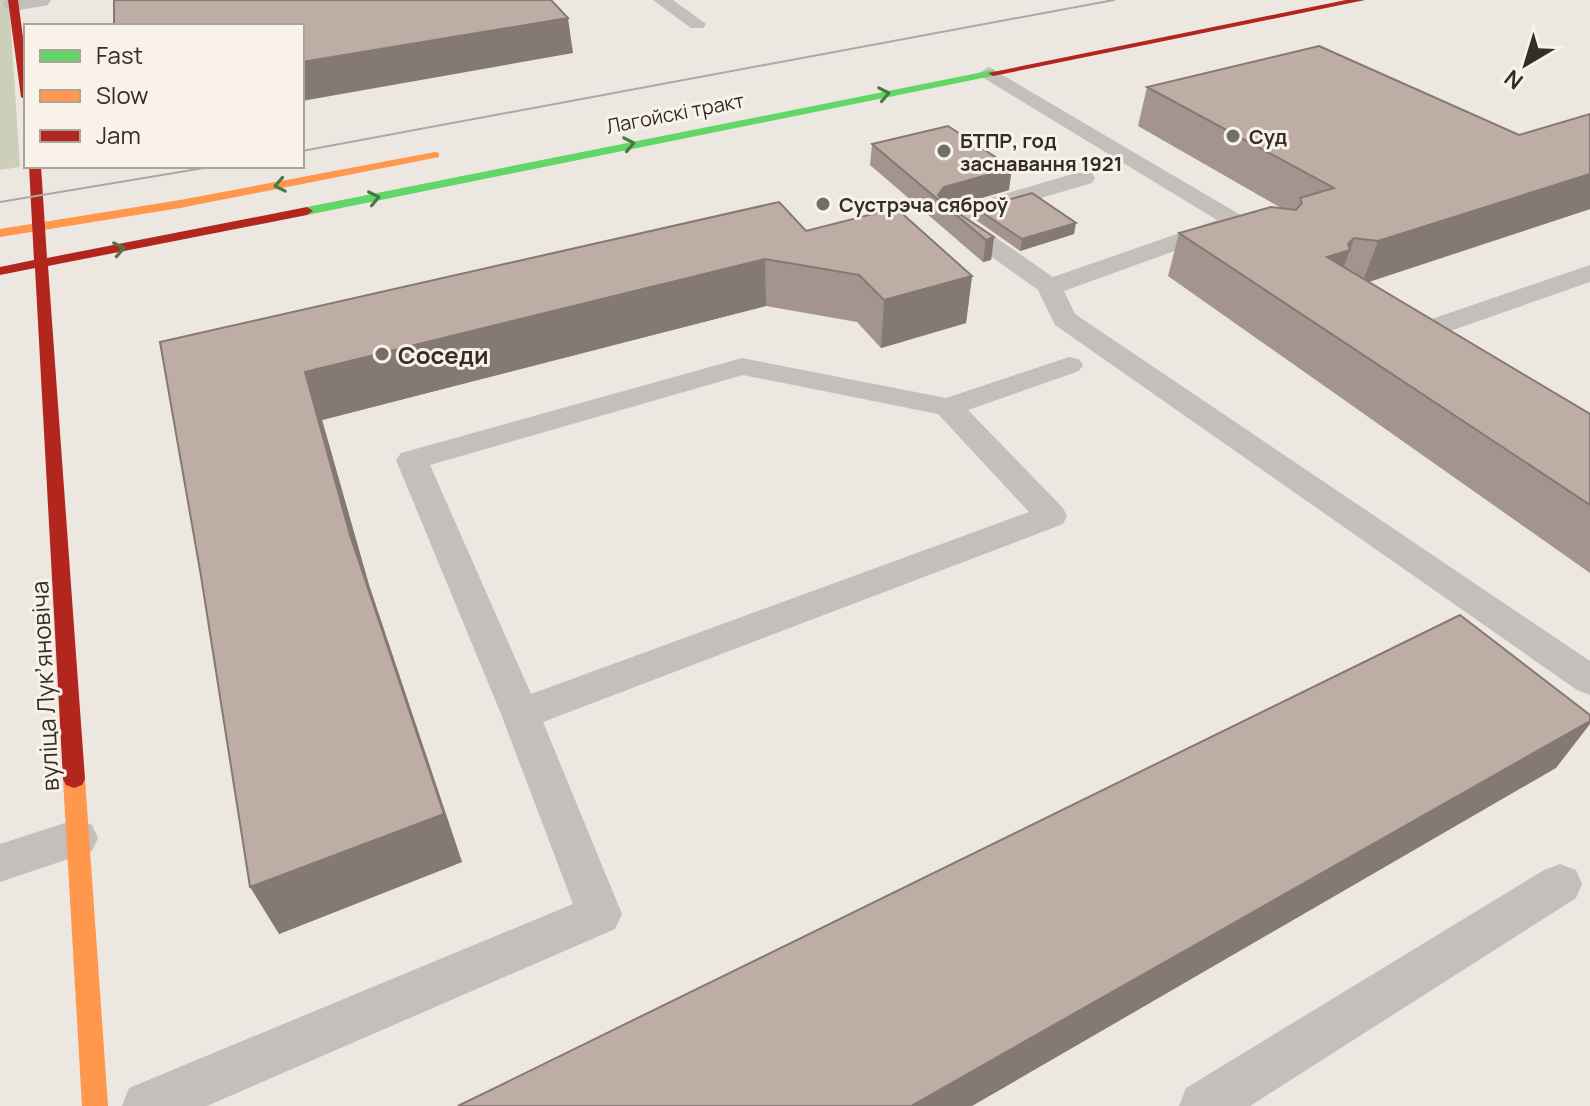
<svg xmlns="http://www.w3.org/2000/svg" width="1590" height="1106" font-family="Manrope,sans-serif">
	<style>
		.green { fill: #ccd0bb }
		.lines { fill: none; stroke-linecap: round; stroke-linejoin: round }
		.lane { fill: #c4bfba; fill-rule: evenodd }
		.street { fill: #c4bfba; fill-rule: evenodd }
		.fast { fill: #63d668; fill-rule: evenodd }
		.slow { fill: #ff974d; fill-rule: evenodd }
		.jam { fill: #b3261e; fill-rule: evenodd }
		.tram { stroke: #aca8a4; stroke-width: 2 }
		.wall { fill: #a3958d }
		.shaded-wall { fill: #857973 }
		.building { fill: #beada4; stroke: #857973; stroke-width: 2 }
		.oneway { stroke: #4a7945 }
		.poi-dot { fill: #756e68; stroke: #f8f2e8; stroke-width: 3 }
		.labels { text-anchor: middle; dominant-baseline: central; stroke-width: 6; stroke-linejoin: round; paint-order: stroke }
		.far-street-label { font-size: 20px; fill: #352d28; stroke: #f8f2e8 }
		.far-poi-label { font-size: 20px; font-weight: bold; fill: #352d28; stroke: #f8f2e8; text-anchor: start }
		.poi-label { font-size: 24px; font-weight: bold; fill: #352d28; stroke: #f8f2e8; text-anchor: start }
		.street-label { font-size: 24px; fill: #352d28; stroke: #f8f2e8 }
	</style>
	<rect width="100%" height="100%" fill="#ece7e0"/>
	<polygon class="green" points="0,0 9,0 20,167 0,170"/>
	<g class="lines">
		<g class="lane">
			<polygon points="653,0 673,0 706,24 703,28 691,28"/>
			<polygon points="989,67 1278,237 1281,242 1278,247 1260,247 1230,229 1227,232 1064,291 1075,314 1590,661 1590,695 1577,690 1055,325 1038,290 943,222 939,217 943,212 1076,173 1092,173 1095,178 1092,183 969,219 1053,277 1217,220 982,77 979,73"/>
			<polygon points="1590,265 1590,282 1427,339 1407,339 1387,322 1390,316 1400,314 1420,323"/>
			<path d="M 1069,357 L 1079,359 L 1083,365 L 1079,371 L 968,410 L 1063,508 L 1067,516 L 1063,524 L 543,722 L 622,914 L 615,929 L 207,1106 L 122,1106 L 129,1088 L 573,904 L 501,714 L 396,460 L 401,453 L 742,358 L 946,398 ZM 743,375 L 938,414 L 1029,512 L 531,694 L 430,465 Z"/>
			<polygon points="77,819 92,825 98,838 92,851 0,882 0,844"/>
			<polygon points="1560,864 1576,870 1582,884 1576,898 1250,1106 1179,1106 1186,1088 1544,870"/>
		</g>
		<polygon class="street" points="6,0 51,0 48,5 14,11 6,9 3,4"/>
		<polygon class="fast" points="993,70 998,73 997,75 307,215 301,211 307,207"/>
		<g class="slow">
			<polygon points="435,152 439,153 439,157 180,208 0,237 0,229 180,200"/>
			<polygon points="74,770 82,773 85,779 108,1106 82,1106 63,779 66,773"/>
		</g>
		<g class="jam">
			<polygon points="8,0 18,0 26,60 26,100 21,97"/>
			<polygon points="1346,0 1365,0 993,76 988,73"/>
			<polygon points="29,166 41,166 47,258 307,207 313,211 307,215 48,266 85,779 82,785 74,788 66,785 63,779 35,268 0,275 0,267 34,260"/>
		</g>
		<g class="tram">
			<polyline points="302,151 1114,0"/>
			<polyline points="0,202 216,166"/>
		</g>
	</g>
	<g class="wall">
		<polygon points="1147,87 1519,135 1590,114 1590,209 1369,282 1590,414 1590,573 1168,276 1179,233 1281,208 1138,126"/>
		<polygon points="872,144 1009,190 950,207 994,237 991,260 983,262 870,165"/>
		<polygon points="977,209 1074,234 1020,251 976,220"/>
		<polygon points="806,231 972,276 966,323 881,348 857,322 766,306 322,420 369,585 462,862 279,934 201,576 160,342"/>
	</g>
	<g class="shaded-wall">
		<polygon points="568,18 573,53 302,101 302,62"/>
		<polygon points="1012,168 1009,190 947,208 938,195 944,187"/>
		<polygon points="1590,174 1590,209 1362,284 1378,241"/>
		<polygon points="1076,223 1074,234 1020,251 1022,239"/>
		<polygon points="994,237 991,260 983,262 986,240"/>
		<polygon points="1354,238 1350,250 1334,293 1327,257 1348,244"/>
		<polygon points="765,259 766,306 322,420 369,585 462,862 279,934 250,887 350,535 305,372"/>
		<polygon points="972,276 966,323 881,348 884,300"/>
		<polygon points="1590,721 1590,724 1556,768 972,1106 911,1106"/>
	</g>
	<g class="building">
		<polygon points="114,0 551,0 568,18 302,62 302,26 114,26"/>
		<polygon points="1319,46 1519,135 1590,114 1590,174 1378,241 1354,238 1348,244 1350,250 1327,257 1590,414 1590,505 1179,233 1271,207 1296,210 1302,203 1300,198 1334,188 1147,87"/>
		<polygon points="948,126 1012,168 944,187 938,195 943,203 994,237 986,240 872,144"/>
		<polygon points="1032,193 1076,223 1022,239 977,209"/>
		<polygon points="779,202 806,231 896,208 972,276 884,300 859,275 765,259 305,372 350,535 444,814 250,887 201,576 160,342"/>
		<polygon points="1460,615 1590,715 1590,721 911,1106 458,1106"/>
	</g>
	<defs><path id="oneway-chevron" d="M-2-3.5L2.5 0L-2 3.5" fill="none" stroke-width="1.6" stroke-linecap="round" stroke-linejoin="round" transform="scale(2)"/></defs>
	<g class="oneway">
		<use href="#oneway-chevron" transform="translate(884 94) rotate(-11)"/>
		<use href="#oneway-chevron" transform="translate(629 144) rotate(-11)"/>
		<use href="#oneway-chevron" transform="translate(280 185) rotate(169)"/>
		<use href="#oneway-chevron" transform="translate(374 198) rotate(-12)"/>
		<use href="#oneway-chevron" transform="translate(119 249) rotate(-11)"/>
	</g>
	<g class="poi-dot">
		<circle cx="1233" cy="136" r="8"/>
		<circle cx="944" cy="151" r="8"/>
		<circle cx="823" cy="204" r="8"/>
		<circle cx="382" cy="354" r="8"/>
	</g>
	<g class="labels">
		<g class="far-street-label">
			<text transform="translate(675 113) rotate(-11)">Лагойскі тракт</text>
		</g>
		<g class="far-poi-label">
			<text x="1249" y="136">Суд</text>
			<text x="960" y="140">БТПР, год<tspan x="960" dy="23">заснавання 1921</tspan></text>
			<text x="839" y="204">Сустрэча сяброў</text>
		</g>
		<g class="poi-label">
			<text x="398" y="354">Соседи</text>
		</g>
		<g class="street-label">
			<text transform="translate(44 686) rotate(-93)">вуліца Лукʼяновіча</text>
		</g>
	</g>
	<rect x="24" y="24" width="280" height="144" fill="#f8f2e8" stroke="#aaa39b" stroke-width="2"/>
	<rect x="40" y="50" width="40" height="12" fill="#63d668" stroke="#aaa39b" stroke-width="2"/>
	<text x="96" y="64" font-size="24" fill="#352d28">Fast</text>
	<rect x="40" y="90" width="40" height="12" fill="#ff974d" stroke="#aaa39b" stroke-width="2"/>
	<text x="96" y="104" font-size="24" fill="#352d28">Slow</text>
	<rect x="40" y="130" width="40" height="12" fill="#b3261e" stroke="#aaa39b" stroke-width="2"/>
	<text x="96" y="144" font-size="24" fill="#352d28">Jam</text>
	<g transform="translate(1526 64) rotate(218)" stroke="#f8f2e8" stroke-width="6" paint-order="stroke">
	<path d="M0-6L14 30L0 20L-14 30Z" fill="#352d28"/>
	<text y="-12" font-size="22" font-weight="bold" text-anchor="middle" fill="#352d28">N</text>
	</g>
</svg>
